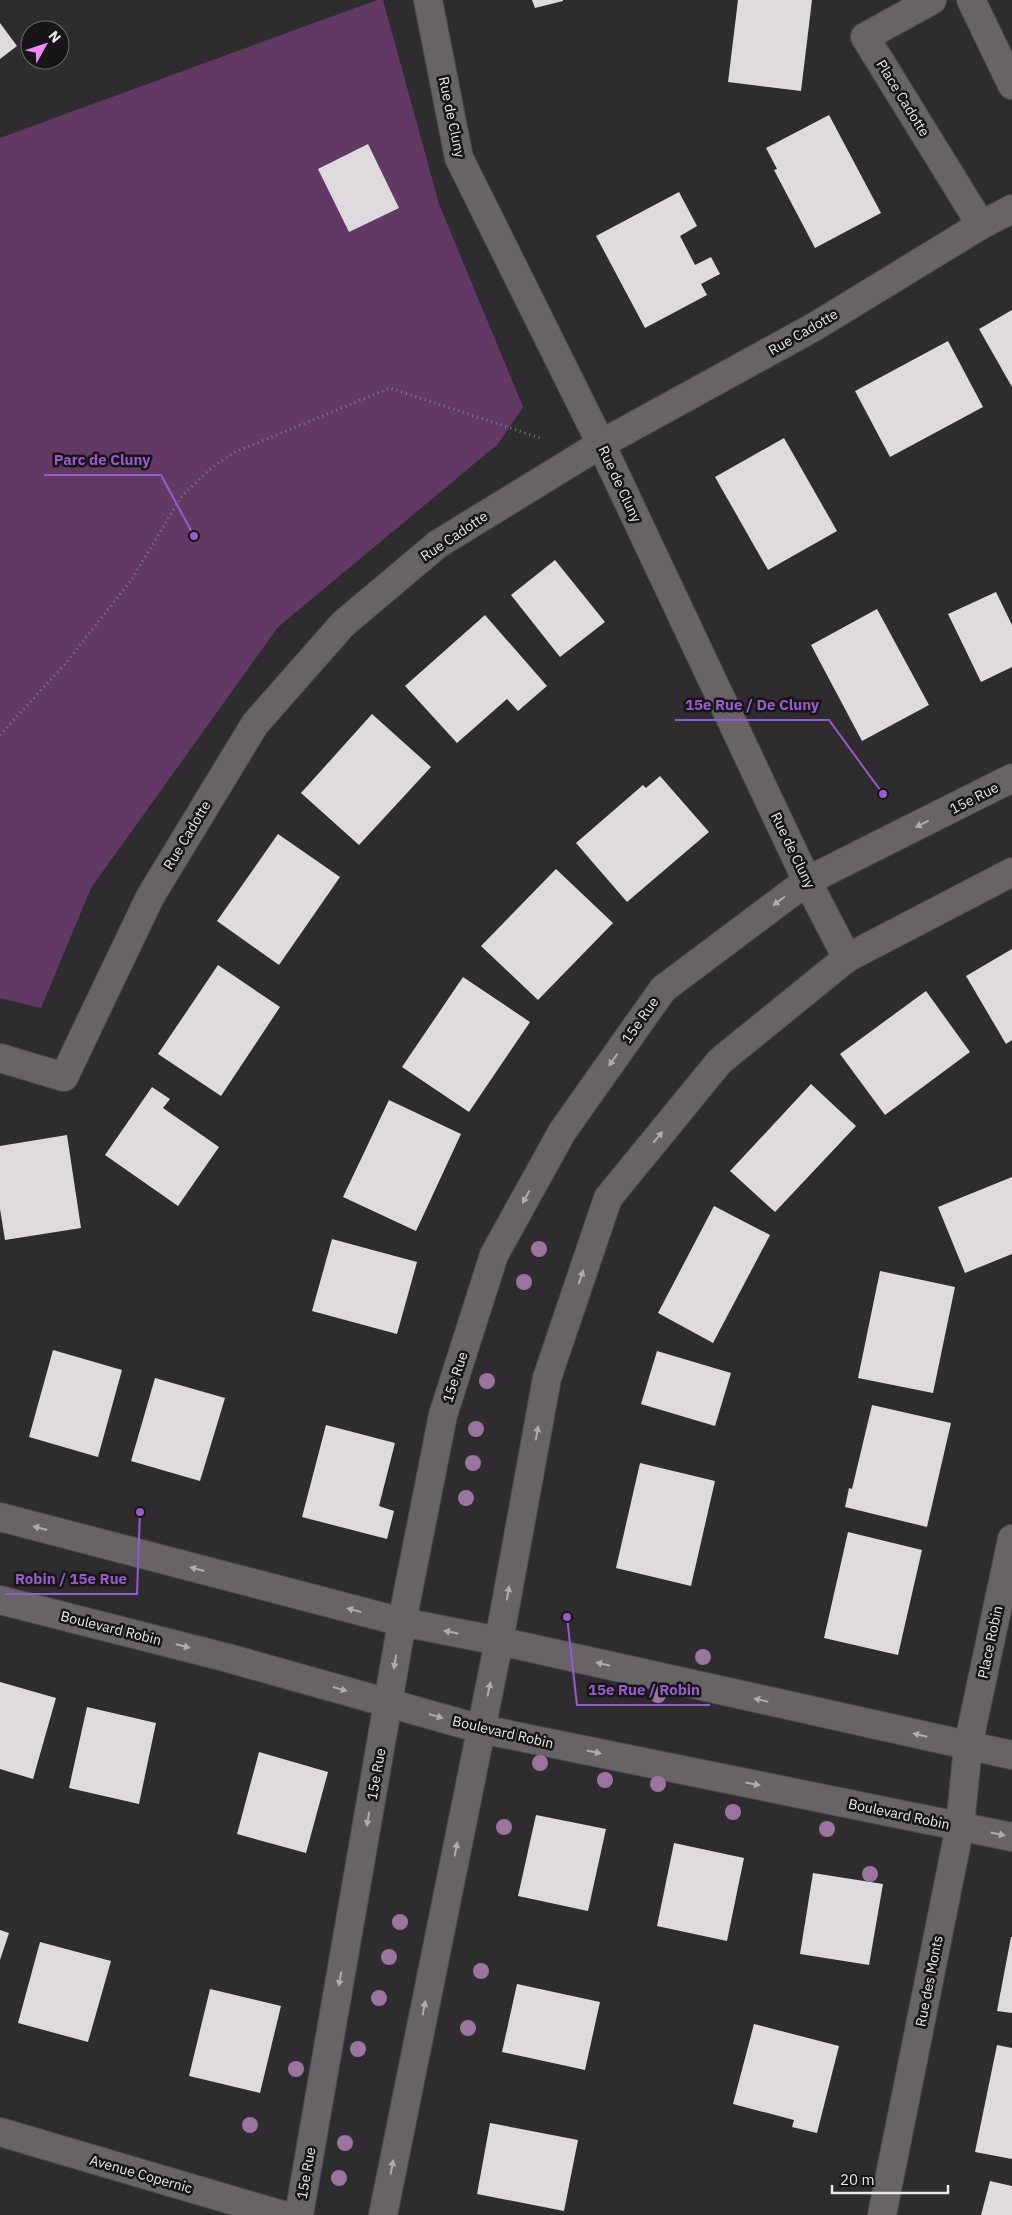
<svg xmlns="http://www.w3.org/2000/svg" width="1012" height="2215" font-family="'IBM Plex Sans',sans-serif">
	<style>
		.green { fill: #623965 }
		.building { fill: #dedade }
		.lines { fill: none; stroke-linecap: round; stroke-linejoin: round }
		.street-casing { stroke: #4a484a; stroke-width: 30 }
		.path { stroke: #817e81; stroke-width: 3; stroke-dasharray: 1 4; stroke-linecap: butt }
		.street { stroke: #676367; stroke-width: 28 }
		.tree { fill: #9b759e }
		.oneway { fill: #afacaf }
		.labels { text-anchor: middle; dominant-baseline: central; stroke-width: 5; stroke-linejoin: round; paint-order: stroke }
		.street-label { font-size: 14px; fill: #eae8ea; stroke: #171517 }
		.leader { fill: none; stroke: #975bca; stroke-width: 2 }
		.callout-dot { fill: #975bca; stroke: #171517; stroke-width: 2 }
		.callout-label { font-size: 15px; text-anchor: middle; font-weight: bold; fill: #975bca; stroke: #171517; stroke-width: 5; stroke-linejoin: round; paint-order: stroke }
	</style>
	<rect width="100%" height="100%" fill="#2f2c30"/>
	<polygon class="green" points="377,0 383,0 439,204 523,407 498,444 278,627 91,888 41,1008 0,998 0,138"/>
	<g class="building">
		<polygon points="532,0 563,0 563,1 535,8"/>
		<polygon points="738,0 812,0 801,91 728,82"/>
		<polygon points="0,23 17,46 0,59"/>
		<polygon points="829,115 881,213 815,248 774,170 777,169 766,148"/>
		<polygon points="368,144 399,208 349,232 318,169"/>
		<polygon points="679,192 697,226 680,236 695,265 711,257 720,274 701,284 707,295 645,328 596,236"/>
		<polygon points="1012,310 1012,387 979,329"/>
		<polygon points="948,341 983,407 890,457 855,391"/>
		<polygon points="784,438 837,531 768,570 715,477"/>
		<polygon points="555,560 605,622 560,657 511,595"/>
		<polygon points="996,592 1012,625 1012,667 981,682 948,614"/>
		<polygon points="877,609 929,705 862,741 811,645"/>
		<polygon points="485,615 547,686 518,711 507,699 457,743 405,686"/>
		<polygon points="372,714 431,767 359,845 301,793"/>
		<polygon points="660,776 709,832 627,902 576,843 643,785 646,788"/>
		<polygon points="278,834 340,877 279,965 217,921"/>
		<polygon points="556,869 613,923 538,1000 481,946"/>
		<polygon points="1012,949 1012,1040 1006,1044 966,976"/>
		<polygon points="218,965 280,1007 221,1096 158,1054"/>
		<polygon points="463,977 530,1022 469,1112 402,1067"/>
		<polygon points="926,991 970,1052 885,1115 840,1054"/>
		<polygon points="811,1084 856,1126 775,1212 730,1171"/>
		<polygon points="152,1087 170,1099 163,1108 219,1147 178,1206 105,1155"/>
		<polygon points="389,1100 461,1134 416,1231 343,1197"/>
		<polygon points="67,1135 81,1228 5,1240 0,1209 0,1146"/>
		<polygon points="1012,1177 1012,1254 965,1273 938,1207"/>
		<polygon points="714,1206 770,1235 713,1343 658,1313"/>
		<polygon points="332,1239 417,1262 397,1334 312,1311"/>
		<polygon points="880,1271 955,1287 933,1393 858,1378"/>
		<polygon points="53,1350 122,1370 98,1457 29,1437"/>
		<polygon points="657,1351 731,1373 715,1426 641,1404"/>
		<polygon points="155,1378 225,1398 200,1481 131,1461"/>
		<polygon points="872,1405 951,1423 927,1527 845,1507 849,1488 852,1489"/>
		<polygon points="326,1425 395,1443 379,1506 394,1511 387,1539 302,1517"/>
		<polygon points="640,1463 715,1481 691,1586 616,1568"/>
		<polygon points="848,1532 922,1550 898,1655 824,1638"/>
		<polygon points="0,1682 56,1698 33,1779 0,1769"/>
		<polygon points="87,1707 156,1723 139,1804 69,1788"/>
		<polygon points="259,1752 328,1772 306,1853 237,1834"/>
		<polygon points="536,1815 606,1829 588,1911 518,1896"/>
		<polygon points="674,1843 744,1858 727,1941 657,1926"/>
		<polygon points="813,1873 883,1884 869,1965 800,1954"/>
		<polygon points="0,1930 9,1933 0,1960"/>
		<polygon points="1011,1937 1012,1937 1012,2013 997,2011"/>
		<polygon points="40,1942 111,1961 88,2042 18,2023"/>
		<polygon points="517,1984 600,2002 585,2070 502,2052"/>
		<polygon points="210,1989 281,2006 260,2093 189,2076"/>
		<polygon points="754,2024 839,2046 817,2133 792,2127 794,2120 733,2104"/>
		<polygon points="997,2045 1012,2048 1012,2159 975,2152"/>
		<polygon points="490,2123 578,2140 564,2211 477,2194"/>
		<polygon points="990,2181 1012,2186 1012,2215 981,2215"/>
	</g>
	<g class="lines">
		<defs>
			<g id="street">
				<polyline points="428,0 459,158 601,444 807,881 847,958"/>
				<polyline points="932,0 865,37 981,225"/>
				<polyline points="971,0 1012,85"/>
				<polyline points="0,1058 64,1077 150,897 255,724 343,624 438,544 601,444 814,327 981,225 1012,209"/>
				<polyline points="0,1517 402,1622 499,1641 1012,1755"/>
				<polyline points="0,1600 228,1658 481,1729 1012,1837"/>
				<polyline points="0,2132 282,2215"/>
				<polyline points="299,2215 402,1622 443,1415 494,1255 562,1132 663,989 807,881 1012,778"/>
				<polyline points="383,2215 499,1641 547,1378 608,1198 720,1061 847,958 1012,872"/>
				<polyline points="882,2215 960,1826 968,1746 1012,1539"/>
			</g>
		</defs>
		<use href="#street" class="street-casing"/>
		<polyline class="path" points="0,735 66,663 132,579 181,497 209,470 233,453 390,388 543,439"/>
		<use href="#street" class="street"/>
	</g>
	<g class="tree">
		<circle cx="539" cy="1249" r="8"/>
		<circle cx="524" cy="1282" r="8"/>
		<circle cx="487" cy="1381" r="8"/>
		<circle cx="476" cy="1429" r="8"/>
		<circle cx="473" cy="1463" r="8"/>
		<circle cx="466" cy="1498" r="8"/>
		<circle cx="703" cy="1657" r="8"/>
		<circle cx="658" cy="1695" r="8"/>
		<circle cx="540" cy="1763" r="8"/>
		<circle cx="605" cy="1780" r="8"/>
		<circle cx="658" cy="1784" r="8"/>
		<circle cx="733" cy="1812" r="8"/>
		<circle cx="504" cy="1827" r="8"/>
		<circle cx="827" cy="1829" r="8"/>
		<circle cx="870" cy="1874" r="8"/>
		<circle cx="400" cy="1922" r="8"/>
		<circle cx="389" cy="1957" r="8"/>
		<circle cx="481" cy="1971" r="8"/>
		<circle cx="379" cy="1998" r="8"/>
		<circle cx="468" cy="2028" r="8"/>
		<circle cx="358" cy="2049" r="8"/>
		<circle cx="296" cy="2069" r="8"/>
		<circle cx="250" cy="2125" r="8"/>
		<circle cx="345" cy="2143" r="8"/>
		<circle cx="339" cy="2178" r="8"/>
	</g>
	<defs><path id="oneway-solid" d="M-6-.8H1V-3.2L6.5 0L1 3.2V.8H-6Z" transform="scale(1.25)"/></defs>
	<g class="oneway">
		<use href="#oneway-solid" transform="translate(922 824) rotate(153)"/>
		<use href="#oneway-solid" transform="translate(779 901) rotate(143)"/>
		<use href="#oneway-solid" transform="translate(613 1060) rotate(125)"/>
		<use href="#oneway-solid" transform="translate(658 1137) rotate(-51)"/>
		<use href="#oneway-solid" transform="translate(526 1197) rotate(119)"/>
		<use href="#oneway-solid" transform="translate(581 1277) rotate(-71)"/>
		<use href="#oneway-solid" transform="translate(537 1433) rotate(-80)"/>
		<use href="#oneway-solid" transform="translate(40 1528) rotate(-165)"/>
		<use href="#oneway-solid" transform="translate(197 1569) rotate(-165)"/>
		<use href="#oneway-solid" transform="translate(508 1593) rotate(-80)"/>
		<use href="#oneway-solid" transform="translate(354 1610) rotate(-165)"/>
		<use href="#oneway-solid" transform="translate(451 1632) rotate(-169)"/>
		<use href="#oneway-solid" transform="translate(183 1646) rotate(14)"/>
		<use href="#oneway-solid" transform="translate(395 1662) rotate(99)"/>
		<use href="#oneway-solid" transform="translate(603 1664) rotate(-167)"/>
		<use href="#oneway-solid" transform="translate(340 1689) rotate(16)"/>
		<use href="#oneway-solid" transform="translate(489 1689) rotate(-78)"/>
		<use href="#oneway-solid" transform="translate(761 1700) rotate(-167)"/>
		<use href="#oneway-solid" transform="translate(436 1716) rotate(16)"/>
		<use href="#oneway-solid" transform="translate(920 1735) rotate(-167)"/>
		<use href="#oneway-solid" transform="translate(594 1752) rotate(12)"/>
		<use href="#oneway-solid" transform="translate(753 1784) rotate(11)"/>
		<use href="#oneway-solid" transform="translate(368 1819) rotate(100)"/>
		<use href="#oneway-solid" transform="translate(998 1834) rotate(12)"/>
		<use href="#oneway-solid" transform="translate(456 1849) rotate(-79)"/>
		<use href="#oneway-solid" transform="translate(340 1979) rotate(100)"/>
		<use href="#oneway-solid" transform="translate(424 2008) rotate(-79)"/>
		<use href="#oneway-solid" transform="translate(392 2167) rotate(-79)"/>
	</g>
	<g class="labels">
		<g class="street-label">
			<text transform="translate(903 98) rotate(58)">Place Cadotte</text>
			<text transform="translate(452 117) rotate(78)">Rue de Cluny</text>
			<text transform="translate(803 332) rotate(-30)">Rue Cadotte</text>
			<text transform="translate(620 484) rotate(65)">Rue de Cluny</text>
			<text transform="translate(454 536) rotate(-34)">Rue Cadotte</text>
			<text transform="translate(974 798) rotate(-27)">15e Rue</text>
			<text transform="translate(187 835) rotate(-59)">Rue Cadotte</text>
			<text transform="translate(793 850) rotate(64)">Rue de Cluny</text>
			<text transform="translate(640 1020) rotate(-55)">15e Rue</text>
			<text transform="translate(455 1377) rotate(-72)">15e Rue</text>
			<text transform="translate(111 1628) rotate(14)">Boulevard Robin</text>
			<text transform="translate(990 1642) rotate(-78)">Place Robin</text>
			<text transform="translate(503 1732) rotate(13)">Boulevard Robin</text>
			<text transform="translate(376 1774) rotate(-80)">15e Rue</text>
			<text transform="translate(899 1814) rotate(12)">Boulevard Robin</text>
			<text transform="translate(929 1981) rotate(-79)">Rue des Monts</text>
			<text transform="translate(306 2173) rotate(-80)">15e Rue</text>
			<text transform="translate(141 2174) rotate(16)">Avenue Copernic</text>
		</g>
	</g>
	<path class="leader" d="M194 536L161 475H44M883 794L829 720H675M140 1512L137 1594H5M567 1617L577 1705H710"/>
	<g class="callout-dot">
		<circle cx="194" cy="536" r="5"/>
		<circle cx="883" cy="794" r="5"/>
		<circle cx="140" cy="1512" r="5"/>
		<circle cx="567" cy="1617" r="5"/>
	</g>
	<g class="callout-label">
		<text x="102" y="465">Parc de Cluny</text>
		<text x="752" y="710">15e Rue / De Cluny</text>
		<text x="71" y="1584">Robin / 15e Rue</text>
		<text x="644" y="1695">15e Rue / Robin</text>
	</g>
	<g transform="translate(45 45) rotate(50)"><circle r="24" fill="#171517" stroke="#6b696b"/>
	<path d="M0-4L9 19L0 12L-9 19Z" fill="#ef8bf7"/>
	<text y="-8" font-size="14" font-weight="bold" text-anchor="middle" fill="#eae8ea">N</text>
	</g>
	<path d="M832 2185v8h116v-8" fill="none" stroke="#eae8ea" stroke-width="2.5"/>
	<text x="840" y="2185" font-size="15" fill="#eae8ea" stroke="#171517" stroke-width="4" paint-order="stroke">20 m</text>
</svg>
